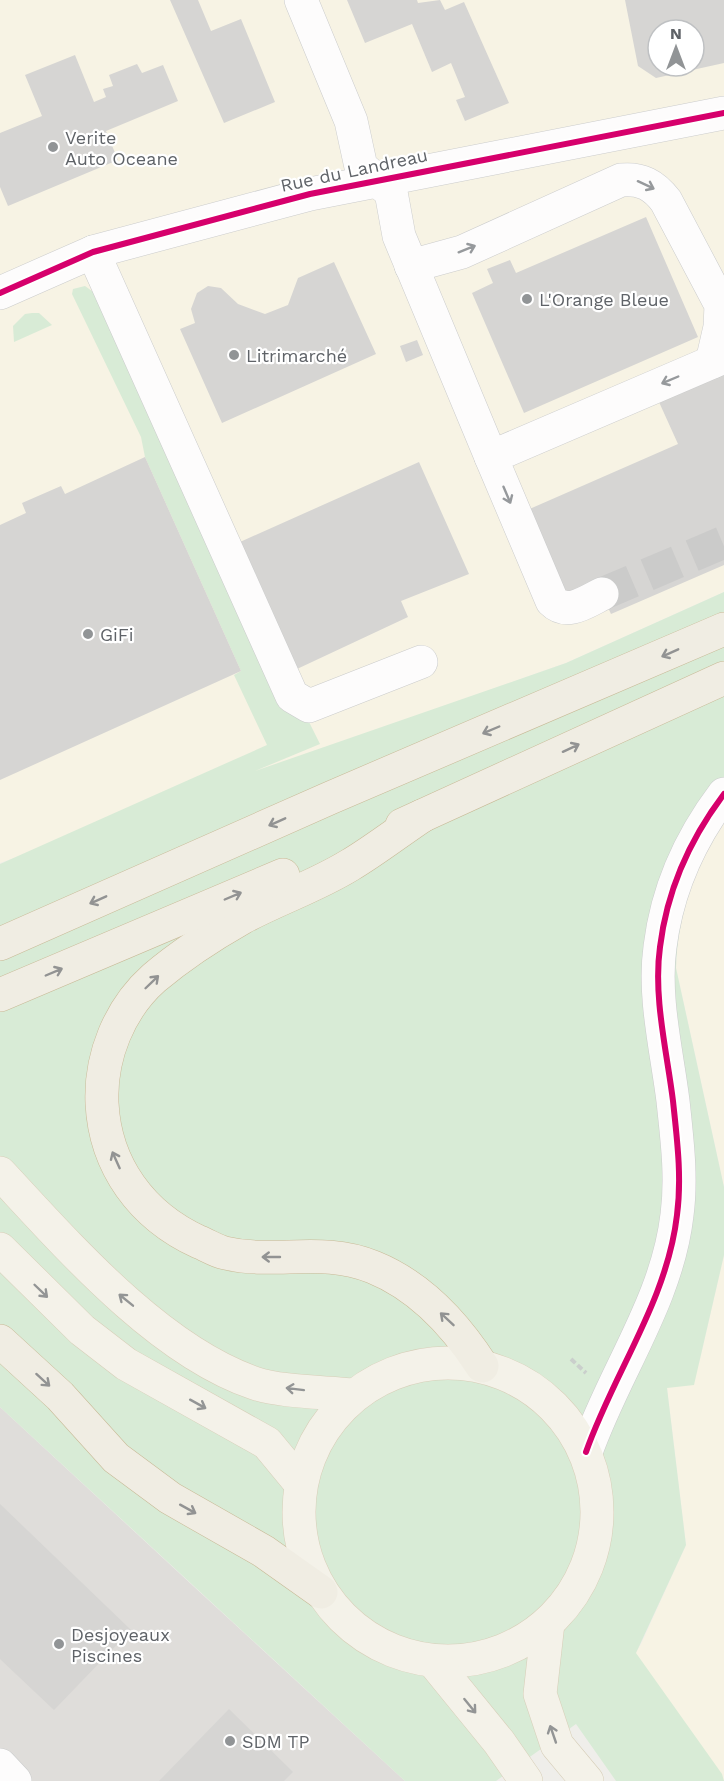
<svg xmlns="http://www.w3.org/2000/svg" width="724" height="1781" font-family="'Work Sans',sans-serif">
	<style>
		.commercial { fill: #f7f3e4; fill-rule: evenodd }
		.industrial { fill: #dfddda }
		.green { fill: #d8ebd6 }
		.building { fill: #d6d5d3; fill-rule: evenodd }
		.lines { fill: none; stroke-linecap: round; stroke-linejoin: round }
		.minor-tunnel { stroke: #cbcbca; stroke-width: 33; stroke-dasharray: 33 16; stroke-linecap: butt }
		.minor-casing { stroke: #cbcccc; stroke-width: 34 }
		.major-casing { stroke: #d7ceb8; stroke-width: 34 }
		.highway-casing { stroke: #c8b996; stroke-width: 34 }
		.path { stroke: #cacfcc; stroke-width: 4; stroke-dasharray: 6 3; stroke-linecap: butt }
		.minor { stroke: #fdfcfc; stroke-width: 33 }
		.major { stroke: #f4f2e9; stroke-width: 33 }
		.highway { stroke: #f0ede3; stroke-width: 33 }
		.cycleway-casing { stroke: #fff; stroke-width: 10 }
		.cycleway { stroke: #d6006c; stroke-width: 6 }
		.oneway { stroke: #96999c }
		.oneway2 { stroke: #929393 }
		.oneway3 { stroke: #939595 }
		.poi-dot { fill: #919496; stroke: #fff; stroke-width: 2 }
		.labels { text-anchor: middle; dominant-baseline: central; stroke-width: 4.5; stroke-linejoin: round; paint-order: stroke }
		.poi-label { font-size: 18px; fill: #5f6368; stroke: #fff; text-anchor: start }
		.street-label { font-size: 18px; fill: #5f6368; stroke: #fff }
	</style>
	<rect width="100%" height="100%" fill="#efeeea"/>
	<g class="commercial">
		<path d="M 0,0 L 724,0 L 724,592 L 566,663 L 0,863 ZM 658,30 L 694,30 L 694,66 L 658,66 Z"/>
		<polygon points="724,821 724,1187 676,968 678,934 689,890 711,841"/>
		<polygon points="724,1255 724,1781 610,1693 641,1644 686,1545 667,1388 699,1363"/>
	</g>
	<polygon class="industrial" points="0,1407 204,1596 405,1781 0,1781"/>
	<g class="green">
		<path d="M 85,286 L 96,294 L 320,744 L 255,771 L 566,663 L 724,592 L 724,821 C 695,866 678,914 676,968 L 724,1187 L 724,1255 L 694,1385 L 667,1388 L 686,1545 L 636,1653 L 722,1774 L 724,1781 L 616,1781 L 576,1724 L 496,1781 L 405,1781 L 0,1407 L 0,864 L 267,745 L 234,675 L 241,671 L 145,457 L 141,437 L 72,294 L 73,289 Z"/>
		<polygon points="32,313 39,313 52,325 14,342 13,326 25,314"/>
	</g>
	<g class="building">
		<polygon points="170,0 198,0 211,31 241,19 275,102 224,123"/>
		<polygon points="347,0 417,0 418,3 440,0 445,10 464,2 509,103 465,121 456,100 465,97 451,63 432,72 412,24 365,43"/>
		<path d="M 625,0 L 724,0 L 724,63 L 656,78 L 638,66 ZM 658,30 L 694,30 L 694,66 L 658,66 Z"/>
		<polygon points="75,55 94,102 106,97 103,89 113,86 109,75 137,64 142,73 163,65 178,101 106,131 118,160 8,206 0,187 0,133 42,116 25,75"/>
		<polygon points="646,217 698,337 524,413 472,293 493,283 487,269 510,260 516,273"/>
		<polygon points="334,262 376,354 222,423 180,329 195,323 191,309 197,293 208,286 221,288 238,304 265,314 288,305 298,278"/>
		<polygon points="417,340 423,355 406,362 400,346"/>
		<polygon points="724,373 724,565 611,614 598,586 565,600 525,511 678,444 659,402"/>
		<polygon points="145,457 241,671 0,780 0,525 26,513 22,503 61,486 65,494"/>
		<polygon points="419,462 469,574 401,601 408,617 297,669 240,542"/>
		<polygon points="0,1504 131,1630 54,1710 0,1659"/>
		<polygon points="229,1709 293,1772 284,1781 159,1781"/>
	</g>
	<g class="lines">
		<polyline class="minor-tunnel" points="602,594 724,542"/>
		<defs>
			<g id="minor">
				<polyline points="301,0 351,121 361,167 391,192 399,236 491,457"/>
				<polyline points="93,252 292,696 309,706 421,662"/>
				<path d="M 411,266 L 462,252 L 621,180 C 641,178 654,185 666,201 L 721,305 L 720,327 L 712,362"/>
				<polyline points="0,293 93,252 310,194 724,113"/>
				<path d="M 602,594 C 586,602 567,616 552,601 L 491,457 L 724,357"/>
				<path d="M 586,1452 C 614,1372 667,1301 677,1215 C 682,1177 677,1139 673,1101 C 667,1052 653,997 660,947 C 667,890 690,839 724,794"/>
				<polyline points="0,1765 15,1781"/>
			</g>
			<g id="major">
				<path d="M 0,1173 C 68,1246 158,1350 254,1383 C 279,1392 325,1392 353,1395"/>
				<polyline points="0,1249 82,1330 126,1364 267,1443 300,1483"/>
				<circle cx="448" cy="1512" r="149"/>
				<polyline points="548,1623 540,1694 557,1745 587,1781"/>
				<polyline points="433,1661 499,1742 526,1781"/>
			</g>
			<g id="highway">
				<path d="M 422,816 C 398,832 375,850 350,865 C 316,886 277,899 242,918 C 212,935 180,956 154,978 C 119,1009 100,1057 102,1103 C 105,1166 142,1216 199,1242 C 207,1245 216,1251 225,1253 C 275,1265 322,1246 373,1267 C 420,1286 455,1324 482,1366"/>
				<polyline points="402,825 724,678"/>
				<polyline points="0,944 330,798 724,629"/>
				<polyline points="0,995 283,875"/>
				<polyline points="0,1341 60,1396 116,1458 170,1498 263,1551 321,1592"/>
			</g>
		</defs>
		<use href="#minor" class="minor-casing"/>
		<use href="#major" class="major-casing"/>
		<use href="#highway" class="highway-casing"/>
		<polyline class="path" points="571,1359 586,1373"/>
		<use href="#minor" class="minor"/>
		<use href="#major" class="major"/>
		<use href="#highway" class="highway"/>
		<defs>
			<g id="cycleway">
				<polyline points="0,293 93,252 310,194 724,113"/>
				<path d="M 586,1452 C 614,1372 667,1301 677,1215 C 682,1177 677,1139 673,1101 C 667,1052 653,997 660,947 C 667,890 690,839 724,794"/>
			</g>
		</defs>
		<use href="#cycleway" class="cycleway-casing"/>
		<use href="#cycleway" class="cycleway"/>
	</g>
	<defs><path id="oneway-shaft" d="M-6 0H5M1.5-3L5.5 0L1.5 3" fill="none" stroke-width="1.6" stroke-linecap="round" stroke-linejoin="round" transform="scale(1.5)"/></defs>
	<g class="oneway">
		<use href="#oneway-shaft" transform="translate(646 185) rotate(25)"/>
		<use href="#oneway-shaft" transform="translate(467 249) rotate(-22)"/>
		<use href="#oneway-shaft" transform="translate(670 380) rotate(157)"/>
		<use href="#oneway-shaft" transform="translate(507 495) rotate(67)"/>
	</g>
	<g class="oneway2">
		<use href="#oneway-shaft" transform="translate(670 653) rotate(156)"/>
		<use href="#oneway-shaft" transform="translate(491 730) rotate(157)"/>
		<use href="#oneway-shaft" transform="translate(571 748) rotate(-25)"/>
		<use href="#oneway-shaft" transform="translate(277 822) rotate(156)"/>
		<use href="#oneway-shaft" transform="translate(233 896) rotate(-23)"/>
		<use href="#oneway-shaft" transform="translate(98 900) rotate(156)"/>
		<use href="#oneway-shaft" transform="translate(54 972) rotate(-23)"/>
		<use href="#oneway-shaft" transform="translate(152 982) rotate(-44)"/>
		<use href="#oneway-shaft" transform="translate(116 1160) rotate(-114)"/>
		<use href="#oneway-shaft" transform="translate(271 1257) rotate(180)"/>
		<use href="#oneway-shaft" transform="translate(447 1319) rotate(-137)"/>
		<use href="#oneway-shaft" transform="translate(43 1380) rotate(42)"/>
		<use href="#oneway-shaft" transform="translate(188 1509) rotate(29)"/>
	</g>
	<g class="oneway3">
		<use href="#oneway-shaft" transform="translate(41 1291) rotate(44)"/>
		<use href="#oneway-shaft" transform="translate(126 1300) rotate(-141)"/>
		<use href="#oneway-shaft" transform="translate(295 1389) rotate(-173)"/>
		<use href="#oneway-shaft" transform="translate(198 1404) rotate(29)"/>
		<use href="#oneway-shaft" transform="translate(470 1706) rotate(51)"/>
		<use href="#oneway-shaft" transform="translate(553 1734) rotate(-109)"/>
	</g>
	<g class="poi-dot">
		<circle cx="53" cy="147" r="6"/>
		<circle cx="527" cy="299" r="6"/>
		<circle cx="234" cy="355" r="6"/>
		<circle cx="88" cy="634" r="6"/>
		<circle cx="59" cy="1644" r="6"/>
		<circle cx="230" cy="1741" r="6"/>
	</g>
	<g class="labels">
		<g class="poi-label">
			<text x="65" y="137">Verite<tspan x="65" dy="21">Auto Oceane</tspan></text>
			<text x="539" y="299">L'Orange Bleue</text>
			<text x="246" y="355">Litrimarché</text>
			<text x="100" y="634">GiFi</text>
			<text x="71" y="1634">Desjoyeaux<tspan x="71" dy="21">Piscines</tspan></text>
			<text x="242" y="1741">SDM TP</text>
		</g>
		<g class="street-label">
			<text transform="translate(354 170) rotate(-12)">Rue du Landreau</text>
		</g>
	</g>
	<g transform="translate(676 48)"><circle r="28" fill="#ffffff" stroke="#bfc1c3" stroke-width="1.5"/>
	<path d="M0-4.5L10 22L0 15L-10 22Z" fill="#919496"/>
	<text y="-9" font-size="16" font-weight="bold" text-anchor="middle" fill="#5f6368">N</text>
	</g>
</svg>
